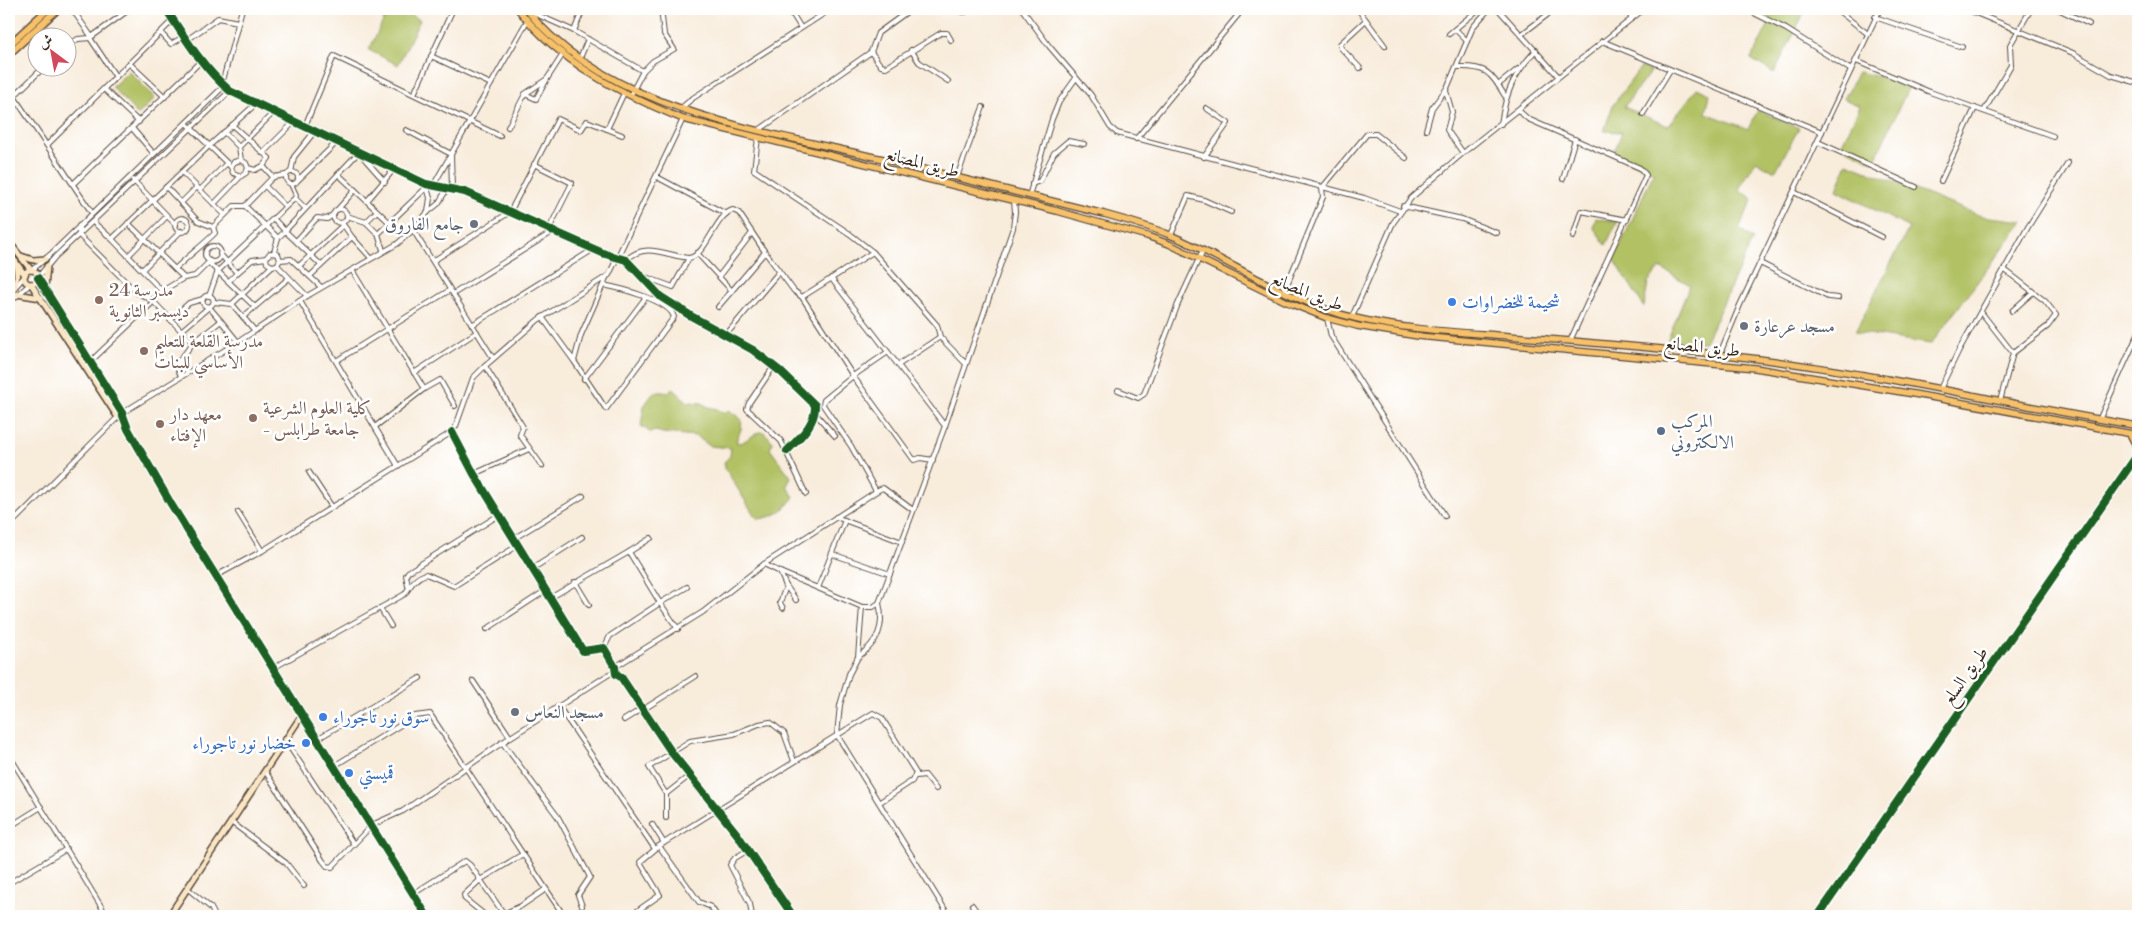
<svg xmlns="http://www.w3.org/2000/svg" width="2147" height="925" font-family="'Libre Bodoni',Amiri,serif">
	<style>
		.green { fill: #b1c164; stroke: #767641 }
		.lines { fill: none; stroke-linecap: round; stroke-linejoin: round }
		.street-casing { stroke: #57473a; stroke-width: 6 }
		.secondary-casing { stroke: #57473a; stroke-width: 8 }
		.primary-casing { stroke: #57473a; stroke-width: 8 }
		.highway-casing { stroke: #57473a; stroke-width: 9 }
		.street { stroke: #fff; stroke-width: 4 }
		.secondary { stroke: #fbe6c4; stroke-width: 5 }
		.primary { stroke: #f6c16b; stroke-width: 5.5 }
		.highway { stroke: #f6c16b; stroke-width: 6 }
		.cycleway-casing { stroke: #fff; stroke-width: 11 }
		.cycleway { stroke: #1b5e20; stroke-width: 8 }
		.worship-dot { fill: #6b7280; stroke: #fff; stroke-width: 2 }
		.education-dot { fill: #8d6e63; stroke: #fff; stroke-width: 2 }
		.shop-dot { fill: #3f7fe0; stroke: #fff; stroke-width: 2 }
		.service-dot { fill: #5c6f8a; stroke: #fff; stroke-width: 2 }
		.labels { text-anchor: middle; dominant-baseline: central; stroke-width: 5; stroke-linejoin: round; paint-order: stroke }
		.street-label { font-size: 18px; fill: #3b2a1e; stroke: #fff }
		.worship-label { font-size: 18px; fill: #5b616d; stroke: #fff; text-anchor: start }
		.education-label { font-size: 18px; fill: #785e54; stroke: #fff; text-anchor: start }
		.shop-label { font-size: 18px; fill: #366cbe; stroke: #fff; text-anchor: start }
		.service-label { font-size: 18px; fill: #4e5e75; stroke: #fff; text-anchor: start }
	</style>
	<rect width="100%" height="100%" fill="#fff"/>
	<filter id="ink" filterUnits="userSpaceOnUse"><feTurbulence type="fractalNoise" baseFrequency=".02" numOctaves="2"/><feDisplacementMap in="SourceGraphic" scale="10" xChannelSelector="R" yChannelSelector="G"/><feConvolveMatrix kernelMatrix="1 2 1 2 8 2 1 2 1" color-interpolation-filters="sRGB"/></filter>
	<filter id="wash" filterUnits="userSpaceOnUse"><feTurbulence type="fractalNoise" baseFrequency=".0096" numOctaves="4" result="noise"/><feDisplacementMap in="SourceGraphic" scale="20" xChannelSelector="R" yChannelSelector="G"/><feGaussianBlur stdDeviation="1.12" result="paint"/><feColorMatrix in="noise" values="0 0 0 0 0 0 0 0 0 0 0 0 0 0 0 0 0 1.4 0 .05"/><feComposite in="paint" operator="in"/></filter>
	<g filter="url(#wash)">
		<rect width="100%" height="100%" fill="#f8ecdb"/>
		<g class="green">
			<polygon points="389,9 398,9 420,20 398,65 369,50"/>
			<polygon points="1765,9 1806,9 1774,73 1751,59 1770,22 1764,11"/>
			<polygon points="1641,67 1651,71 1624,107 1668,126 1697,88 1710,94 1706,113 1748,129 1758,110 1799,128 1775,172 1756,161 1739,189 1753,199 1739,228 1753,239 1705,342 1667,341 1690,285 1660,268 1648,282 1644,307 1614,259 1654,172 1613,155 1622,132 1604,131 1613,105"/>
			<polygon points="129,71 155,98 138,115 112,87"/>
			<polygon points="1858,72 1910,84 1874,162 1841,146 1860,106 1844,99"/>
			<polygon points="1847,163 1981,216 2023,221 1931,344 1855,332 1909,228 1837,190"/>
			<polygon points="1596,218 1617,222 1606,245 1593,227"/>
			<path d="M 672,388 L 688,402 L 702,403 L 708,407 L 717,409 L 725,414 L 729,410 L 742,420 L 741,429 L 736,442 L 741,443 L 759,432 L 764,432 L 773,442 L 770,449 L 791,477 L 787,486 L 794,497 C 783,511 776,517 758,519 L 754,515 L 725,468 L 724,462 L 730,456 L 731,448 L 710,446 L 696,436 L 663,433 L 656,431 L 650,432 L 641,426 L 644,406 L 654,392 L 669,392 Z"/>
		</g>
	</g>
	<g filter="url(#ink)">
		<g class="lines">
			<defs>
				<g id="street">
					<polyline points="72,9 91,36"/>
					<path d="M 166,9 C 185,38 203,68 230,91 L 426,184 L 465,192 L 605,254 L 626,260 L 661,297 L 691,316 L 753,350 L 781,372 L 815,405 C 816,424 799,438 787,451"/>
					<polyline points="780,9 793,15 801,28"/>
					<polyline points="911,9 878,33 871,52 881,66 886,67 941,33 947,33 951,40"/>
					<polyline points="951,9 964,12 972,10"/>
					<polyline points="1022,9 1049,46 1091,95 1110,127 1117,133 1364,198 1400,211"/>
					<polyline points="1358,9 1385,46"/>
					<polyline points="1498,9 1558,76"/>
					<polyline points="1625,9 1632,18"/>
					<polyline points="1746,9 1786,29 1851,70"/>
					<polyline points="1836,9 1868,34"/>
					<polyline points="1966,9 2073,53 2111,75 2138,83"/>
					<polyline points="2058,9 2089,24"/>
					<polyline points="529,11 574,31 643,71 630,96"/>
					<polyline points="170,14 177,9"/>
					<polyline points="1875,17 1962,47"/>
					<polyline points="1455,29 1467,41"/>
					<polyline points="574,31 583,9"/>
					<polyline points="161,33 171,44 185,36"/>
					<polyline points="1449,34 1479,9"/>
					<polyline points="1522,34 1555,9"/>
					<polyline points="90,38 116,77"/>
					<polyline points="187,40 218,18 238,22"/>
					<polyline points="1602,41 1822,132"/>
					<polyline points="68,45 78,39 90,38 130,9"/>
					<polyline points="911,50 919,62 948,81"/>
					<polyline points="431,56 491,84"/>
					<polyline points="580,58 588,39"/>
					<polyline points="1856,61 1930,92 2053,136"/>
					<polyline points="130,64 165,97"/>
					<path d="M 1457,67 C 1487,66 1490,72 1505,96"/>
					<polyline points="1360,68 1341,48 1340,44 1366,20"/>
					<polyline points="643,71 653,61 674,49 664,34 661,9"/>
					<polyline points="222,84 242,9"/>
					<polyline points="1498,85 1518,69"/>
					<polyline points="9,89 92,213"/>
					<polyline points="104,89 139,122"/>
					<polyline points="1446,91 1452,112 1447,130 1463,153"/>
					<polyline points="414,94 453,9"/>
					<polyline points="525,94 536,99 547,79"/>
					<polyline points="14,96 43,68"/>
					<polyline points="681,108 693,98 831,9"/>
					<polyline points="1518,110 1528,119 1640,168 1646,175 1570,341"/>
					<polyline points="1984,111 2011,65 2010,45 2031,9"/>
					<polyline points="1643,114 1670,70"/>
					<polyline points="186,123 231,167"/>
					<path d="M 1501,124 C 1506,91 1514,74 1536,50"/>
					<polyline points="232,125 269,158 263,166 255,170 248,168 246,163 241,160 234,162 231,167 233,173 241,176 246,173 248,168"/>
					<polyline points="305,126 334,56 500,136"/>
					<polyline points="508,127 525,94 547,79 563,54"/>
					<polyline points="132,128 154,154"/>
					<polyline points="607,129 622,135"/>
					<polyline points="406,130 451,154 452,189"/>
					<polyline points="759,130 871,52"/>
					<polyline points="1426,130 1432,108 1447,88 1473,27 1489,9"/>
					<polyline points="224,132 239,147"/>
					<polyline points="758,138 754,170 850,234 873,252 937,325 940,337 966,364"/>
					<polyline points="1136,139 1243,9"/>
					<polyline points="1818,142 1916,187"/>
					<polyline points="47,145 173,20"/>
					<polyline points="263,153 295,121"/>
					<polyline points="362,156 385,182"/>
					<polyline points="1204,157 1228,123 1206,108"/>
					<polyline points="241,160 239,147 275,111"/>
					<polyline points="534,164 572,183 549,229"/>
					<polyline points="263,166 273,177"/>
					<circle cx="292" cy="178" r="6"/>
					<polyline points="182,172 225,215"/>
					<polyline points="291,172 294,157 315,131"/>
					<polyline points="338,174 389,222"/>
					<polyline points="657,177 726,214"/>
					<polyline points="957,177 983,107"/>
					<polyline points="1563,179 1575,139"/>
					<polyline points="133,180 176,225"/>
					<polyline points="298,180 337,142"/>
					<polyline points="1941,181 1975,108"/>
					<polyline points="73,184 201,61"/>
					<polyline points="1032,184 1040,181 1054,153 1068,141 1084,144"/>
					<polyline points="265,186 285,206"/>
					<polyline points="433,186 527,21"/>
					<polyline points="166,187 198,221 213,227"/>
					<polyline points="200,190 227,163"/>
					<polyline points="1794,192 1882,237"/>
					<polyline points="1029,196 1052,119 1059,102 1076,78"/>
					<polyline points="295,198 305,208"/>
					<polyline points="367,201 394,169"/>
					<polyline points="181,203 197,187"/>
					<polyline points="214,204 241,176"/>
					<polyline points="245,206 278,238"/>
					<polyline points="1403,206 1462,219 1497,233"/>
					<circle cx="340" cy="216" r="7"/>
					<polyline points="337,210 355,190"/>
					<polyline points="428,212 438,204 447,189"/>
					<polyline points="347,216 366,222 378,234"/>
					<polyline points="273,218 285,231 278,238 274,252"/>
					<circle cx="182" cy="225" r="7"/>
					<polyline points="93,222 112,239 209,146 258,102"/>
					<polyline points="366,222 377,211"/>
					<polyline points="128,223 184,278"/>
					<polyline points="342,223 352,237"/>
					<polyline points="79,226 79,235 136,292 152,300 193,343 176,365 181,376"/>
					<polyline points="213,227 234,206 245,206 273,177 286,175"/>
					<polyline points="413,230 493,358"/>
					<polyline points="1171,235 1188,196 1204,200 1231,212"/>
					<polyline points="1573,237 1581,211 1627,220"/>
					<polyline points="112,239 162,291"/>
					<polyline points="296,241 317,218 327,219 334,214"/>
					<circle cx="213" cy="254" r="8"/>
					<polyline points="383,250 378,234 427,187"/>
					<polyline points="765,252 794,291 802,297 853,376 914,460 920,458 933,460"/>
					<polyline points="697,253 732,291"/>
					<polyline points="220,254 237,273 229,281"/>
					<polyline points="128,256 167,216"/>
					<polyline points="280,260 278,254 270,253 266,258 267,263 272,266 277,265 280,260 291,259 321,287"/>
					<path d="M 626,260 C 642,245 657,251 677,256 C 680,256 685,258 689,258 C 707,255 715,215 733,210 L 739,213 L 765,252 L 718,307"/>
					<polyline points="433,261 510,212 558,119 581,130 587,121 607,129 624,93"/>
					<polyline points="209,263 255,307"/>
					<polyline points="1760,263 1828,297 1838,298"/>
					<polyline points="277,265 307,296"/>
					<polyline points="321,265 285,231 358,153"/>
					<polyline points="299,266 343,225"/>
					<path d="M 175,269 C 188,256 202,246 215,233 L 213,227"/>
					<polyline points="32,270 52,253 224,86"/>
					<polyline points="142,270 181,231"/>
					<polyline points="352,270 424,389 376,426"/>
					<polyline points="2005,270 2045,301 2056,315 2048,326 2013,353"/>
					<polyline points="237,273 252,260 266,258"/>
					<polyline points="640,275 673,287 689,258"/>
					<polyline points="39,276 55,257 230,91"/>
					<polyline points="310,276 352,237 371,258"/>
					<polyline points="719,276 752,233"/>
					<polyline points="831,278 945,426"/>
					<path d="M 603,285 C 619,288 669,300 674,317 L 606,409 L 574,361 L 581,335 L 606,278"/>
					<polyline points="1284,292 1323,197 1322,188 1367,134 1376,134 1406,158"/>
					<polyline points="9,294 24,277"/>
					<polyline points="453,294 554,231"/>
					<circle cx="208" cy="301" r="5.5"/>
					<polyline points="209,296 218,271 295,198 296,195 291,184"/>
					<polyline points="802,297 873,252"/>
					<polyline points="300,301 398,466"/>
					<polyline points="214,302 232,304 255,331"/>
					<polyline points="9,303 30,284"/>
					<polyline points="232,304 272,266"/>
					<polyline points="2012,311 2033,292"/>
					<polyline points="1981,312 2013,353 2000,401"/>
					<polyline points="243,317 289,278"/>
					<polyline points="542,317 574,361"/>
					<polyline points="1352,317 1393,223 1411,198 1463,153 1644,9"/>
					<polyline points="1327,318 1331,336 1445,516"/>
					<polyline points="170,320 189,303 203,299"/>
					<polyline points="472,325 594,249"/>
					<polyline points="181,331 209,307 221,321"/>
					<polyline points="725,336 779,272"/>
					<polyline points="193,343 221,321 238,342"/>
					<polyline points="1719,356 1740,305 1880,9"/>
					<polyline points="336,361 450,290"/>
					<polyline points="90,362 151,304 162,291 184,278 195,276 210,261"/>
					<polyline points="898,365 940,337"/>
					<polyline points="485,366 523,427 520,435 542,466"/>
					<polyline points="774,366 749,403 747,409 781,441 806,494"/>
					<polyline points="414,373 477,332"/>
					<polyline points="584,379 646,297"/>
					<polyline points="424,389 440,380 455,406"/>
					<polyline points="1940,389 1959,350 2028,227 2068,163"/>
					<polyline points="1118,390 1138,398 1144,394 1178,304 1203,250"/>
					<polyline points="815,413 835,436"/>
					<polyline points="2099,420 2138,334"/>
					<polyline points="452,432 474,474 583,651 604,648 615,667 616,674 621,677 672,753 737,834 793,916"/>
					<polyline points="309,472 332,507"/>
					<polyline points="474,474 529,449"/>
					<polyline points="876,491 851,446 823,405 824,400 853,376 888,352"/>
					<polyline points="238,512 262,551"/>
					<polyline points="836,517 902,542"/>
					<polyline points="9,526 122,413 238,342 307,296 397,244 413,230 428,212 430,198 426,184"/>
					<polyline points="513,539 583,496"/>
					<polyline points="629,552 651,538"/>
					<polyline points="832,554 890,574"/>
					<polyline points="764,564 880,489 883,488 913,510"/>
					<polyline points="532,569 582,537"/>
					<polyline points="780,572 862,607 873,607 879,603 945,426 1013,228 1015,212 1014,200"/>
					<polyline points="216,576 262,551 452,432 456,426 473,378 485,366 538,320 609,275 683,119"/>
					<polyline points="575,582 589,605"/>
					<polyline points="408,586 406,575 408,572 499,515"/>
					<polyline points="786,586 796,600"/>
					<polyline points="818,588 845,520"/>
					<polyline points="550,598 629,552 660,603 610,636 604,648"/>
					<polyline points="862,607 858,657 849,674 840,705 837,735 949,916"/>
					<polyline points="380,608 391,626"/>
					<polyline points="487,629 545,591"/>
					<polyline points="678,629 660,603 687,587"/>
					<path d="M 858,657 C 878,642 885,627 879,603"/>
					<polyline points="615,667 703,612 764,564 780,572 786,586 780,603 783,608"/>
					<path d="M 273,668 L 405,594 C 411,585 414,578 426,574 L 454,586 L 517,546"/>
					<polyline points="473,681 510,737"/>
					<polyline points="559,707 655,849"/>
					<polyline points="644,709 696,676"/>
					<polyline points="624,720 643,708"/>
					<polyline points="317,739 420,678"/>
					<polyline points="285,740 353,843"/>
					<polyline points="502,742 558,817 590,877 578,895 582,906"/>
					<polyline points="9,755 107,916"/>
					<polyline points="334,766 415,716 430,714 564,916"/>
					<polyline points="265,771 323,861 327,866 332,867 372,825 403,811 506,740 611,673 616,674"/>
					<polyline points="916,776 925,775 936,789"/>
					<polyline points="666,794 649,767 690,741 734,734 759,724 770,722 784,733 794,761"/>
					<polyline points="666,818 666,794 689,776"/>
					<polyline points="231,822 286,863 304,886"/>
					<polyline points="652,824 664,843"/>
					<polyline points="9,827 41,807"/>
					<polyline points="659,846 873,713 882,718 916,773 912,781 880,802"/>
					<polyline points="748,850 735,858 730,865 750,904 752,916"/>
					<polyline points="9,883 65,850"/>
					<polyline points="187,888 211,908 215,916"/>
					<polyline points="413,894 465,861 470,865 504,914"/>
					<polyline points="972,905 980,916"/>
					<polyline points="486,916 465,899 464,895 480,880 523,854"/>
					<polyline points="499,916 521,906 546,889"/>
					<polyline points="630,916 660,895 640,862 659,846 699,902 711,907 717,916"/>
				</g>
				<g id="secondary">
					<polyline points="9,242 31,270"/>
					<polyline points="9,253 25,275"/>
					<polyline points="21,256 33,260 45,259"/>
					<circle cx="31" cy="277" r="7"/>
					<polyline points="38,278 122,413 128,429 171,504 427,916"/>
					<polyline points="31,284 117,416 123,419"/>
					<polyline points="45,287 47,266"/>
					<polyline points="14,289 17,276 16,262"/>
					<polyline points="17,294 41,298"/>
					<polyline points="169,916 302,715"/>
					<polyline points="1818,916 2138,454"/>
				</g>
				<g id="primary">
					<path d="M 518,9 C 560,63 621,94 683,119 L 1057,211 L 1147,236 L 1169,244 L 1287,302 L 1327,318 L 1357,326 L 1418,336 L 1755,368 L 1914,394 L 2138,435"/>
					<path d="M 526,9 C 606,110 761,130 879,158 C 954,176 1029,196 1104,214 C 1126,220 1148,226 1170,235 C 1232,261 1288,302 1355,318 C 1405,330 1458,332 1509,336 C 1592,343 1676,349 1759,359 C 1886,375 2012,405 2138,426"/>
					<polyline points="2130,434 2138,449"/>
				</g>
				<g id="highway">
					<polyline points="9,45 48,9"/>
					<polyline points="9,54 58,9"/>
				</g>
			</defs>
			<use href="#street" class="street-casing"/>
			<use href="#secondary" class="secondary-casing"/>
			<use href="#primary" class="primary-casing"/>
			<use href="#highway" class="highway-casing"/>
			<use href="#street" class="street"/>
			<use href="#secondary" class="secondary"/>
			<use href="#primary" class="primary"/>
			<use href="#highway" class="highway"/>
			<defs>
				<g id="cycleway">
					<path d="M 166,9 C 185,38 203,68 230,91 L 426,184 L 465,192 L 605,254 L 626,260 L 661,297 L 691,316 L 753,350 L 781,372 L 815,405 C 816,424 799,438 787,451"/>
					<polyline points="38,278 122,413 128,429 171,504 427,916"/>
					<polyline points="452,432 474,474 583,651 604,648 615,667 616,674 621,677 672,753 737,834 793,916"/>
					<polyline points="1818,916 2138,454"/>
				</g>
			</defs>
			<use href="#cycleway" class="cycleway-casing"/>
			<use href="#cycleway" class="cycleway"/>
		</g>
	</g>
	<g class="worship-dot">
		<circle cx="474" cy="224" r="5"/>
		<circle cx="1744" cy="326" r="5"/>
		<circle cx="515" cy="712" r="5"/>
	</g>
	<g class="education-dot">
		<circle cx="99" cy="300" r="5"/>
		<circle cx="144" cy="351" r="5"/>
		<circle cx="253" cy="418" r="5"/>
		<circle cx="160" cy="424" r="5"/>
	</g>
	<g class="shop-dot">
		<circle cx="1452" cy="302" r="5"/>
		<circle cx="323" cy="717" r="5"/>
		<circle cx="306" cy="743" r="5"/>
		<circle cx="349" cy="773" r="5"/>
	</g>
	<circle class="service-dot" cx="1661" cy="431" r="5"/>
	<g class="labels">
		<g class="street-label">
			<text transform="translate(922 163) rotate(14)">طريق المصانع</text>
			<text transform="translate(1307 292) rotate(22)">طريق المصانع</text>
			<text transform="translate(1702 347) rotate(6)">طريق المصانع</text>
			<text transform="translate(1965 676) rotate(-55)">طريق السلع</text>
		</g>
		<g class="worship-label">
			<text x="464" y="224" text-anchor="end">جامع الفاروق</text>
			<text x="1754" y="326">مسجد عرعارة</text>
			<text x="525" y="712">مسجد النعاس</text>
		</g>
		<g class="education-label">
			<text x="109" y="290">مدرسة 24<tspan x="109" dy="21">ديسمبر الثانوية</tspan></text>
			<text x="154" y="341">مدرسة القلعة للتعليم<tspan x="154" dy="21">الأساسي للبنات</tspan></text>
			<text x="263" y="408">كلية العلوم الشرعية<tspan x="263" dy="21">- جامعة طرابلس</tspan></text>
			<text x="170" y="414">معهد دار<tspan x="170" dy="21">الإفتاء</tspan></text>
		</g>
		<g class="shop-label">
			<text x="1462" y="302">شحيمة للخضراوات</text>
			<text x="333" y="717">سوق نور تاجوراء</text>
			<text x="296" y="743" text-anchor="end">خضار نور تاجوراء</text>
			<text x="359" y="773">قميستي</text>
		</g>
		<g class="service-label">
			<text x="1671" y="421">المركب<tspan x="1671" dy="21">الالكتروني</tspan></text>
		</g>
	</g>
	<rect width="2147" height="925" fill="none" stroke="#fff" stroke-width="30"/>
	<g transform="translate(52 52) rotate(328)"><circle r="24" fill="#ffffff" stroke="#b1aaa5"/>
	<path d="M0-4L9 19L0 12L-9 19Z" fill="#d1495b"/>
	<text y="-8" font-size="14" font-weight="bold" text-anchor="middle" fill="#3b2a1e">ش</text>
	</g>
</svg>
